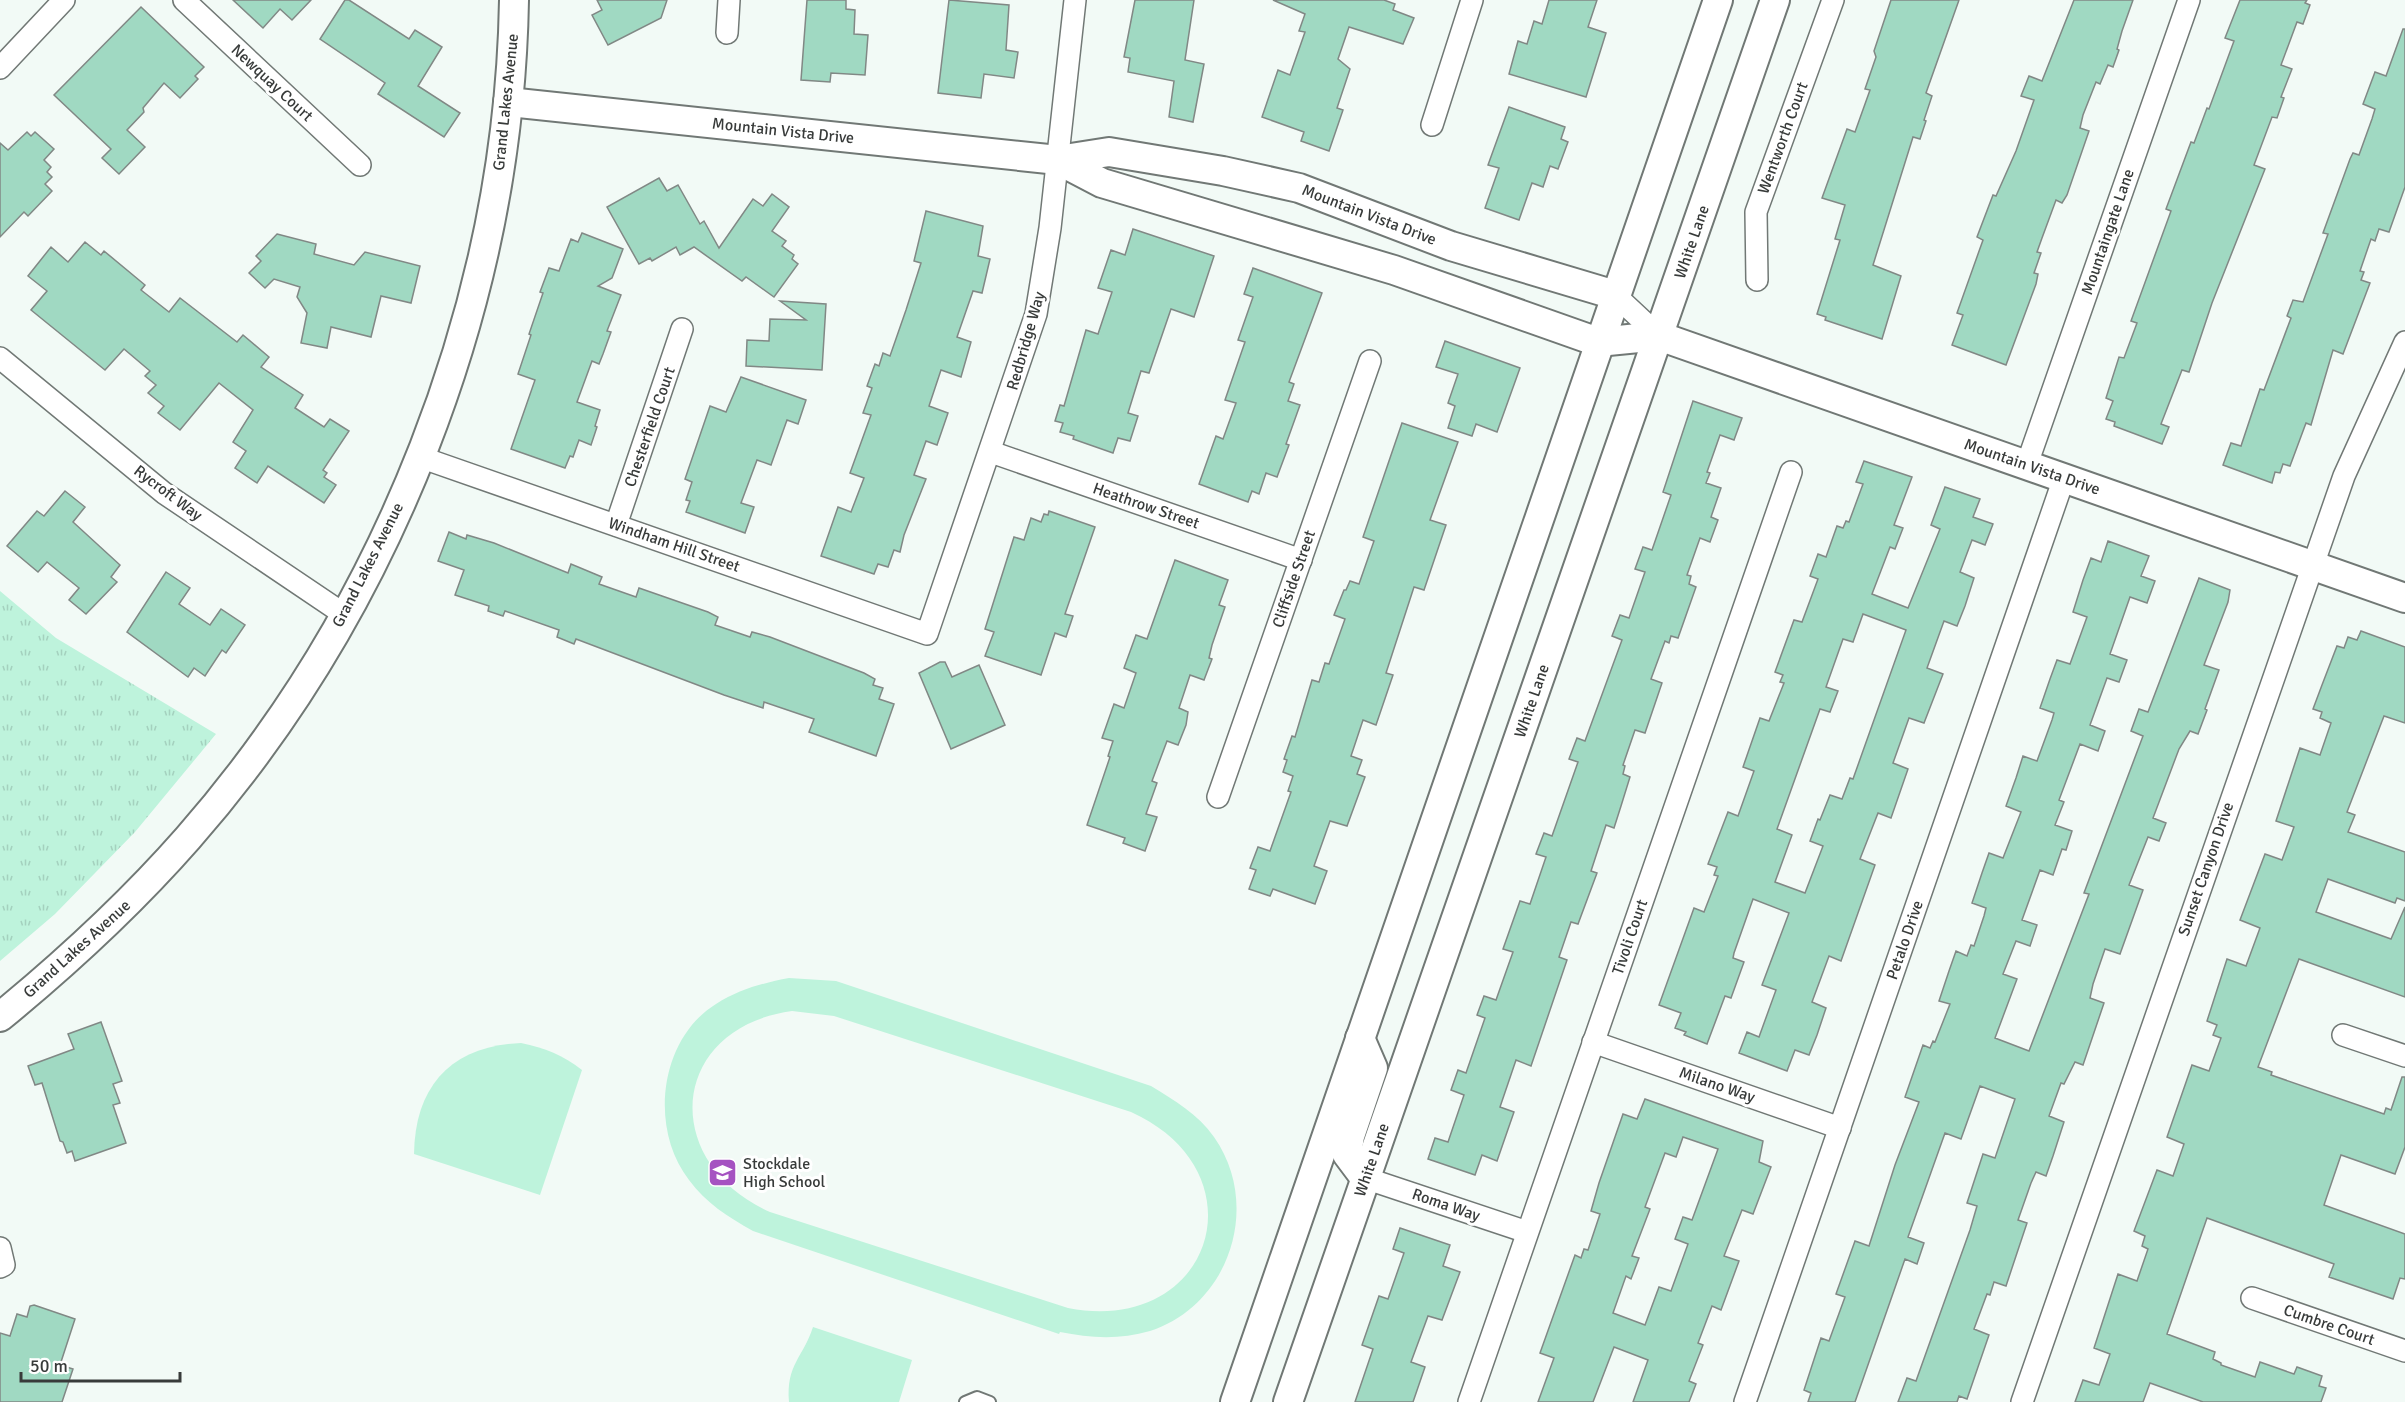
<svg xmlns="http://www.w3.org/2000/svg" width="2405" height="1402" font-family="Signika,sans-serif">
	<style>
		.grass { fill: url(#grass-tufts) }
		.green { fill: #bef3dc; fill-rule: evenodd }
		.building { fill: #a0d9c2; stroke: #818885; stroke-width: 1.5; fill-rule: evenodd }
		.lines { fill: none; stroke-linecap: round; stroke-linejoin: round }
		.lane-casing { stroke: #717875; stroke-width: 14 }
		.street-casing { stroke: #717875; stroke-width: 24 }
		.secondary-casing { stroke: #717875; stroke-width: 32 }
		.lane { stroke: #fff; stroke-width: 10 }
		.street { stroke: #fff; stroke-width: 21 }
		.secondary { stroke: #fff; stroke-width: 28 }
		.labels { text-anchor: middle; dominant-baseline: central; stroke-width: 6; stroke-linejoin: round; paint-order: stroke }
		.street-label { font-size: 16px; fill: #383b3a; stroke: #fff }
		.poi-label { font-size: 16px; fill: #383b3a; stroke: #fff; text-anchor: start }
	</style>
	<defs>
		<pattern id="grass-tufts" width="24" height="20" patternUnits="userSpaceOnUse" patternTransform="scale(1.5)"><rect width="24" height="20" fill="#bef3dc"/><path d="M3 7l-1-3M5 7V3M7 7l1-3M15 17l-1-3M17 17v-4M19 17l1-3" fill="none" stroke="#a4d1be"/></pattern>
	</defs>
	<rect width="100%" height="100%" fill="#f2faf6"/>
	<polygon class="grass" points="0,591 56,638 216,734 135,832 55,914 0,961"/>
	<g class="green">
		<path d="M 789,978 L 836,981 L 1151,1086 C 1174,1100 1198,1114 1214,1137 C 1262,1205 1230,1305 1150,1331 C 1119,1340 1090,1338 1060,1332 L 1059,1334 L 753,1231 C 728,1217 706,1203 689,1180 C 649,1129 659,1039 716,1004 C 740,989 763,983 789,978 ZM 792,1011 L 834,1016 L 1131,1112 C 1264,1172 1213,1336 1068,1308 L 770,1212 C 659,1163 668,1028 792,1011 Z"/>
		<path d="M 521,1043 C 545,1048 563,1055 582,1070 L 540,1195 L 414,1154 C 415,1085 452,1046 521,1043 Z"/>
		<path d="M 813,1327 L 912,1360 L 899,1402 L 789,1402 C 786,1364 803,1358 813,1327 Z"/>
	</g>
	<g class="building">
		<polygon points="233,0 311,0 292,20 280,9 263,28"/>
		<polygon points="345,0 349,0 409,39 415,30 442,47 418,86 460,113 444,137 378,94 385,83 320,39"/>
		<polygon points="597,0 667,0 661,18 608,45 592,15 602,10"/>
		<polygon points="807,0 846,0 846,9 855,10 854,34 868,35 865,75 831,73 830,82 801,80"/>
		<polygon points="949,0 1009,5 1006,50 1018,52 1014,78 984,74 981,98 938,93"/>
		<polygon points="1135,0 1194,0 1185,60 1204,64 1193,122 1169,117 1174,81 1128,72 1130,58 1124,57"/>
		<polygon points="1273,0 1384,0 1395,4 1393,10 1414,18 1403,44 1349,27 1338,59 1350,69 1337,108 1343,110 1329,151 1301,141 1304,132 1262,117 1278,70 1290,75 1305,32 1299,31 1305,14"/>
		<polygon points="1549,0 1597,0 1588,27 1606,33 1586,97 1509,74 1518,41 1527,44 1534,21 1542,24"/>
		<polygon points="1891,0 1959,0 1926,93 1932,96 1924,120 1926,121 1920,139 1913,137 1873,265 1901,276 1882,339 1825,320 1826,317 1817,314 1840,240 1835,239 1845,205 1822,198 1847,129 1855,132 1870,90 1865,89 1876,57 1874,51"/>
		<polygon points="2074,0 2133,0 2122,31 2117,49 2119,50 2113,67 2108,65 2100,84 2096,82 2083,115 2080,128 2089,131 2067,195 2062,203 2056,200 2042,238 2037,252 2041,253 2034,273 2038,274 2036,284 2006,365 1952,345 1963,315 1957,313 1983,240 1977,237 1993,195 1996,196 2016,151 2034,100 2021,96 2029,76 2042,81"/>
		<polygon points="2240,0 2307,0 2305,3 2310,5 2303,24 2297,22 2281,65 2292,69 2281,97 2284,98 2277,118 2272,117 2254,165 2265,169 2212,303 2189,372 2182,370 2161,424 2169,427 2162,444 2114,426 2115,422 2106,419 2113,401 2106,398 2119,357 2124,358 2137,323 2131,321 2171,211 2166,209 2191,142 2194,143 2207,108 2209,109 2234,41 2225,38"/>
		<polygon points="141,7 204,67 195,76 198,79 180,98 164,83 143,108 144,112 127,130 145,147 119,174 102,158 111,149 54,95"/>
		<polygon points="2403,29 2405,29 2405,187 2389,232 2379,229 2375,241 2371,239 2360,271 2364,272 2361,280 2370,283 2343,354 2333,350 2311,425 2306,423 2290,466 2283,464 2280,473 2275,472 2272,483 2223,465 2231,443 2241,446 2260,389 2264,390 2291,318 2287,316 2293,300 2303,302 2328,234 2323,233 2350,159 2353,153 2359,155 2372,119 2375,109 2363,104 2375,72 2386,76"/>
		<polygon points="1509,107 1565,127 1561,139 1568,142 1558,169 1550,166 1543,187 1532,183 1519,220 1485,208 1499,168 1488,165"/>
		<polygon points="27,132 31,136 35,132 54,149 44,160 51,167 47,172 52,177 45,184 52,191 28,216 24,212 0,237 0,143 8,150"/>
		<polygon points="659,178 667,191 678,185 700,224 704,221 719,248 753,199 763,206 772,194 789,207 772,231 786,241 782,246 794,255 792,259 798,264 774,297 746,277 742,281 694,247 680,255 676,247 652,261 650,258 639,264 607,207"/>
		<polygon points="926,211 983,226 978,256 990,259 982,293 973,291 957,337 971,342 961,377 941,370 929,406 948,413 937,445 926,441 914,475 926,479 904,535 900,552 894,550 888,567 878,564 874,574 821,556 838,507 851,512 864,478 850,473 871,415 863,413 872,388 867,386 875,364 879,366 883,353 890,356 906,310 921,263 914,261"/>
		<polygon points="1133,229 1214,256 1194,317 1171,309 1149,373 1141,371 1128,413 1138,416 1130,441 1118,438 1113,453 1073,439 1074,436 1060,432 1063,423 1055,421 1060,405 1064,406 1086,330 1098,334 1112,292 1098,288 1111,250 1125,255"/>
		<polygon points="582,233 623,249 612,278 598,286 621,295 607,331 611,332 603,354 599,364 592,361 577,402 600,410 595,426 597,427 591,445 579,440 573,457 570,456 565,468 511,449 535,380 518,374 531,335 529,334 543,293 540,292 549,268 559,271 571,239 578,242"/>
		<polygon points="277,234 316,244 314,254 354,265 365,252 420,266 411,303 381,296 371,337 331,327 327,348 301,343 307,313 297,297 300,287 274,279 265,288 249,273 261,261 256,256"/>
		<polygon points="85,242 101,255 104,251 145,285 141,290 169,312 180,298 237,342 243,335 269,357 261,367 303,395 295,408 324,427 330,419 349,431 323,470 327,473 324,477 336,485 324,503 268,466 257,483 235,468 246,451 233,442 253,410 219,383 180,430 158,413 164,406 148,393 156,385 145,376 150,371 124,349 105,370 31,310 47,291 28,276 51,247 68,262"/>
		<polygon points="1253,268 1322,293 1289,382 1294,384 1288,401 1300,405 1286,444 1289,445 1277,477 1266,473 1259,494 1252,491 1248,502 1199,484 1216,436 1223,439 1236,403 1225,400 1245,342 1238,340 1253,297 1244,294"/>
		<polygon points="780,301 826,304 822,370 746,366 747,340 769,341 770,319 806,320"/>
		<polygon points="1445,341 1520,368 1497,432 1476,424 1472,436 1448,428 1455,406 1448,403 1458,374 1436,367"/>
		<polygon points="741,377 806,400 798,424 787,420 771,465 757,460 741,503 754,507 745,533 686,512 690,501 686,500 692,482 685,479 710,406 726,412"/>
		<polygon points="1693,401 1742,418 1734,440 1720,435 1707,472 1710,473 1706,483 1721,488 1711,517 1718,520 1710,542 1700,538 1687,575 1691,576 1689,584 1696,587 1678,638 1671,636 1669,643 1665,641 1651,679 1662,683 1645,733 1635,730 1623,765 1625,766 1623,774 1630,777 1621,806 1614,828 1606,825 1591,871 1597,873 1578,924 1571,922 1559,957 1567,960 1531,1066 1516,1060 1500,1107 1514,1112 1497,1161 1482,1155 1475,1175 1428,1159 1435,1138 1448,1142 1464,1095 1451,1090 1458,1070 1466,1073 1485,1018 1477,1015 1484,996 1496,1000 1513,952 1503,949 1520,901 1530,904 1546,857 1536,854 1544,833 1552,836 1578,762 1569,759 1577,738 1585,741 1622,640 1612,636 1620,615 1629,618 1645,572 1635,569 1643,547 1652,550 1671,495 1663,492"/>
		<polygon points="1402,423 1458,442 1430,520 1446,525 1424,590 1414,587 1386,673 1393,675 1376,725 1363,720 1351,756 1362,760 1357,774 1365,777 1347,826 1330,821 1314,866 1327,871 1315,904 1273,889 1270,896 1249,889 1256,870 1250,868 1258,847 1270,851 1291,792 1288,791 1293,776 1283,772 1287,760 1284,759 1292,736 1295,737 1312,680 1319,682 1325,663 1329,664 1345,619 1334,615 1344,590 1346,590 1350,581 1359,584 1374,541 1363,537"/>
		<path d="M 1864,461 L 1912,477 L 1894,525 L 1903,528 L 1895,549 L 1890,547 L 1872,594 L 1908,608 L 1940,529 L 1931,525 L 1945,487 L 1980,499 L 1973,517 L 1993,524 L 1985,545 L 1972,540 L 1960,572 L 1974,578 L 1965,606 L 1957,626 L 1944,621 L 1927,668 L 1943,674 L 1924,723 L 1909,718 L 1893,763 L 1908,769 L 1891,818 L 1878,813 L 1860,859 L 1875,865 L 1841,961 L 1829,956 L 1812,1002 L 1826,1008 L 1817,1035 L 1809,1055 L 1795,1050 L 1787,1071 L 1739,1053 L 1747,1032 L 1759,1037 L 1776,990 L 1762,985 L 1789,913 L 1753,899 L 1734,953 L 1733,958 L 1744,962 L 1731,998 L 1725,996 L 1707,1044 L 1684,1035 L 1686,1032 L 1675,1028 L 1681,1013 L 1659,1005 L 1694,908 L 1704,912 L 1718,876 L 1714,875 L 1717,867 L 1708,864 L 1728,812 L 1738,816 L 1754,771 L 1743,767 L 1760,718 L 1769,721 L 1784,683 L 1780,682 L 1783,675 L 1775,672 L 1794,620 L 1802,622 L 1818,579 L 1810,576 L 1818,554 L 1826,557 L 1837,526 L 1843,528 L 1846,521 L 1849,522 L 1863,484 L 1856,482 ZM 1863,614 L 1906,630 L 1853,779 L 1850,778 L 1842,799 L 1830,795 L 1820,820 L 1818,819 L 1810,841 L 1823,846 L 1805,893 L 1775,882 L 1792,835 L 1777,829 L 1820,709 L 1830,712 L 1838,691 L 1826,687 L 1843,639 L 1853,642 Z"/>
		<polygon points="65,491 85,507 73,522 120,565 111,577 117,582 86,614 69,600 79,588 47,562 38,572 7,546 37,511 44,516"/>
		<polygon points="1049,511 1095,527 1065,614 1073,616 1066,637 1055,633 1041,675 985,656 994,632 985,629 1014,537 1024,540 1031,518 1041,522 1044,514 1048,515"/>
		<polygon points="449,532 466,539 467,535 494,543 568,573 571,564 602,577 599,584 636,597 639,588 708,612 718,617 715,625 750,637 752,632 770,637 864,673 875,679 873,685 883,688 879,699 894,704 876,756 809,732 814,719 764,702 763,708 724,695 576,639 574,644 557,637 559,630 505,611 503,616 488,611 489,606 455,595 464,570 438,561"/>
		<polygon points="2108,541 2149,556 2141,576 2155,581 2147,603 2130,597 2110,654 2127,660 2119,682 2107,678 2090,725 2105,731 2098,751 2080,744 2059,800 2064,802 2055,825 2072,831 2066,850 2062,849 2053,875 2040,870 2022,920 2037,925 2030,946 2016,941 2003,974 2017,979 1995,1038 2029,1051 2089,894 2084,893 2143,736 2131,731 2139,709 2148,712 2199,578 2230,590 2228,602 2204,665 2219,670 2205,709 2207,710 2198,734 2190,731 2179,749 2153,818 2166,823 2159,841 2148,837 2129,885 2143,890 2120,954 2105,949 2093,984 2090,998 2104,1003 2083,1065 2075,1062 2064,1084 2061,1083 2049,1116 2064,1122 2053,1156 2046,1176 2036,1172 2031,1183 2018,1220 2027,1223 2006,1286 1994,1282 1990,1295 1987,1294 1974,1329 1989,1335 1967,1399 1959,1396 1957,1402 1898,1402 1907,1378 1916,1381 1970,1230 1977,1206 1967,1203 1983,1154 1995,1158 2015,1099 1980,1086 1961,1139 1945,1133 1908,1237 1924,1243 1917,1264 1905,1259 1855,1402 1808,1402 1811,1393 1804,1390 1821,1338 1829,1341 1845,1297 1836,1294 1855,1241 1869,1246 1895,1165 1919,1102 1905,1097 1923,1045 1930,1048 1933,1041 1935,1042 1950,1004 1939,1001 1949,971 1956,951 1967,956 1971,945 1974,946 1984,916 1986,908 1972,903 1982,873 1989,853 2003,858 2021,812 2006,806 2016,778 2023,756 2037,761 2052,720 2054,713 2040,708 2050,679 2057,660 2070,664 2087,617 2073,612 2083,580 2091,558 2101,562"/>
		<polygon points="1175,560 1228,580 1219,605 1225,607 1212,645 1209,658 1212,659 1204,680 1190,675 1179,708 1188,712 1186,725 1178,745 1167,741 1152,781 1157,783 1146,814 1157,817 1145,851 1123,843 1125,838 1087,825 1110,757 1108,756 1113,741 1102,738 1114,704 1124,708 1136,673 1124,668 1136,635 1147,639"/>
		<polygon points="166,572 190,588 179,604 210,625 221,609 245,625 226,653 222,650 205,676 194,668 188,677 127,632"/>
		<polygon points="2361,631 2405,647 2405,723 2384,716 2347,812 2355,815 2348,832 2405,852 2405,901 2397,898 2395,903 2328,879 2316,912 2391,939 2405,907 2405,997 2299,959 2258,1067 2272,1072 2271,1075 2384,1114 2386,1108 2391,1110 2402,1077 2405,1077 2405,1147 2395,1174 2341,1155 2324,1205 2405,1234 2405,1279 2400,1278 2393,1299 2329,1277 2334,1264 2207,1218 2167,1334 2215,1352 2213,1359 2221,1363 2221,1365 2255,1377 2260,1362 2294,1374 2297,1367 2322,1376 2319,1386 2326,1388 2321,1402 2203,1402 2150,1383 2143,1402 2075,1402 2083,1380 2099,1385 2110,1354 2094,1348 2118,1274 2137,1281 2148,1249 2142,1246 2145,1236 2134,1231 2157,1170 2173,1176 2184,1144 2167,1137 2192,1065 2209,1071 2221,1038 2213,1035 2217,1025 2207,1021 2227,959 2246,966 2260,928 2240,920 2265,854 2282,860 2294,827 2276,821 2300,748 2320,755 2331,723 2320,718 2322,712 2313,709 2322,685 2337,646 2344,648 2348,637 2357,640"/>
		<polygon points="940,662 945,662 952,677 979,665 1005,725 951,749 919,673"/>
		<polygon points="101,1022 122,1081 113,1084 120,1103 113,1105 126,1143 75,1161 72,1151 67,1153 63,1142 60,1141 42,1083 35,1085 28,1066 74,1049 68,1034"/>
		<path d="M 1645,1099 L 1763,1141 L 1759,1162 L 1771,1167 L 1753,1214 L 1742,1210 L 1724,1256 L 1739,1261 L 1721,1310 L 1712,1306 L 1698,1343 L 1703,1345 L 1689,1381 L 1696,1384 L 1689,1402 L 1633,1402 L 1648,1360 L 1614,1347 L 1593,1402 L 1538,1402 L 1554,1358 L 1540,1353 L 1575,1255 L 1581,1258 L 1584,1249 L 1588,1250 L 1600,1214 L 1591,1211 L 1599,1183 L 1623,1114 L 1637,1119 ZM 1683,1137 L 1718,1149 L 1692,1220 L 1683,1217 L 1675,1239 L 1688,1244 L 1671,1291 L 1659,1287 L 1645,1325 L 1613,1313 L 1626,1276 L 1631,1279 L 1639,1258 L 1632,1256 L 1650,1209 L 1645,1207 L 1665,1153 L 1676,1157 Z"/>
		<polygon points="1400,1228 1450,1245 1443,1266 1460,1272 1442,1320 1428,1316 1411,1362 1425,1367 1413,1402 1355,1402 1373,1349 1362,1345 1379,1296 1388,1299 1404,1253 1393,1249"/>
		<polygon points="34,1305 75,1319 60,1365 73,1369 62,1402 0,1402 0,1333 10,1336 17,1314 27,1317 30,1306"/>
	</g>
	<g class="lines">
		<defs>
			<polyline id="lane" points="965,1402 977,1397 990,1402"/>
			<g id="street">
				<polyline points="184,0 360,165"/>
				<polyline points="727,33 729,0"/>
				<polyline points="0,68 64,0"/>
				<polyline points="1432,125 1472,0"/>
				<polyline points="1757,280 1756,212 1833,0"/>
				<polyline points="1615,295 1659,336"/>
				<polyline points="0,358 164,493 345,615"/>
				<polyline points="991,452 1301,560"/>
				<polyline points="420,457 927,634 1036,314 1050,228 1075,0"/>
				<polyline points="2027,464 2189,0"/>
				<polyline points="616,525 682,329"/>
				<polyline points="1218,797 1370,361"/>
				<polyline points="2343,1035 2405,1056"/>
				<polyline points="1593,1042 1840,1128"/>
				<polyline points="1365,1178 1527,1232"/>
				<polyline points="0,1248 4,1265 0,1267"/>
				<polyline points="2252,1298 2405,1351"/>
				<polyline points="1469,1402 1791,472"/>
				<polyline points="1745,1402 2064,478"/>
				<polyline points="2022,1402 2344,476 2405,342"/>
			</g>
			<g id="secondary">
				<polyline points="508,102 1058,160 1109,152 1223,171 1299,188 1451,246 1615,295"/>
				<polyline points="1058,160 1102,183 1394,270 1598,342 1659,336 2405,598"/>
				<path d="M 0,1017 C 67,962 131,903 188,838 C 388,610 509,303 514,0"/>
				<polyline points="1360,1038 1373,1068 1350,1136 1347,1154 1365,1178"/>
				<polyline points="1235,1402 1718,0"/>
				<polyline points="1288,1402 1775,0"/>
			</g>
		</defs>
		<use href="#lane" class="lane-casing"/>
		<use href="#street" class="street-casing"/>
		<use href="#secondary" class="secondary-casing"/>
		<use href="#lane" class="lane"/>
		<use href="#street" class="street"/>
		<use href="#secondary" class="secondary"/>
	</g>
	<defs>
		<symbol id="school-square" viewBox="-11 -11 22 22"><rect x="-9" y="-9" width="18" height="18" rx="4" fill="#a552c1" stroke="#fff"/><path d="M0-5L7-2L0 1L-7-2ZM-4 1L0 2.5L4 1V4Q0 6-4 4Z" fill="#fff"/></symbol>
	</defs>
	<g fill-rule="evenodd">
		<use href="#school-square" x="706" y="1156" width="33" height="33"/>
	</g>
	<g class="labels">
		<g class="street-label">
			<text transform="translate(272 83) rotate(43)">Newquay Court</text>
			<text transform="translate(506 102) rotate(-84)">Grand Lakes Avenue</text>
			<text transform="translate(783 131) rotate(6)">Mountain Vista Drive</text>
			<text transform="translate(1783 138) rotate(-70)">Wentworth Court</text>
			<text transform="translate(1369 215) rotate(21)">Mountain Vista Drive</text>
			<text transform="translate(2108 232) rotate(-71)">Mountaingate Lane</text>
			<text transform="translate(1692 242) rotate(-71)">White Lane</text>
			<text transform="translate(1026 341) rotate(-74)">Redbridge Way</text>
			<text transform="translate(650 427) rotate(-71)">Chesterfield Court</text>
			<text transform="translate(2032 467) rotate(19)">Mountain Vista Drive</text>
			<text transform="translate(168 493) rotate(37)">Rycroft Way</text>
			<text transform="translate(1146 506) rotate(19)">Heathrow Street</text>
			<text transform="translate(674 545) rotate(19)">Windham Hill Street</text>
			<text transform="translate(368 565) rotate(-63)">Grand Lakes Avenue</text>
			<text transform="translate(1294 579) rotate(-71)">Cliffside Street</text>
			<text transform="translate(1532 701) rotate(-71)">White Lane</text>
			<text transform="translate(2206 869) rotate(-71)">Sunset Canyon Drive</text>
			<text transform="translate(1630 937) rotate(-71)">Tivoli Court</text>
			<text transform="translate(1905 940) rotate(-71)">Petalo Drive</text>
			<text transform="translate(77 949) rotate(-42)">Grand Lakes Avenue</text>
			<text transform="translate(1717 1085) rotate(19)">Milano Way</text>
			<text transform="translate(1372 1160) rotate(-71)">White Lane</text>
			<text transform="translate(1446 1205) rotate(19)">Roma Way</text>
			<text transform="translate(2329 1325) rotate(19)">Cumbre Court</text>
		</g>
		<g class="poi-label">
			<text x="743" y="1164">Stockdale<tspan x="743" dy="18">High School</tspan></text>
		</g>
	</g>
	<path d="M21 1372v9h159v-9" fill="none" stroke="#383b3a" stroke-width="3"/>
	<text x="30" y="1372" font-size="18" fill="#383b3a" stroke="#ffffff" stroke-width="4.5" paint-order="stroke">50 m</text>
</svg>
